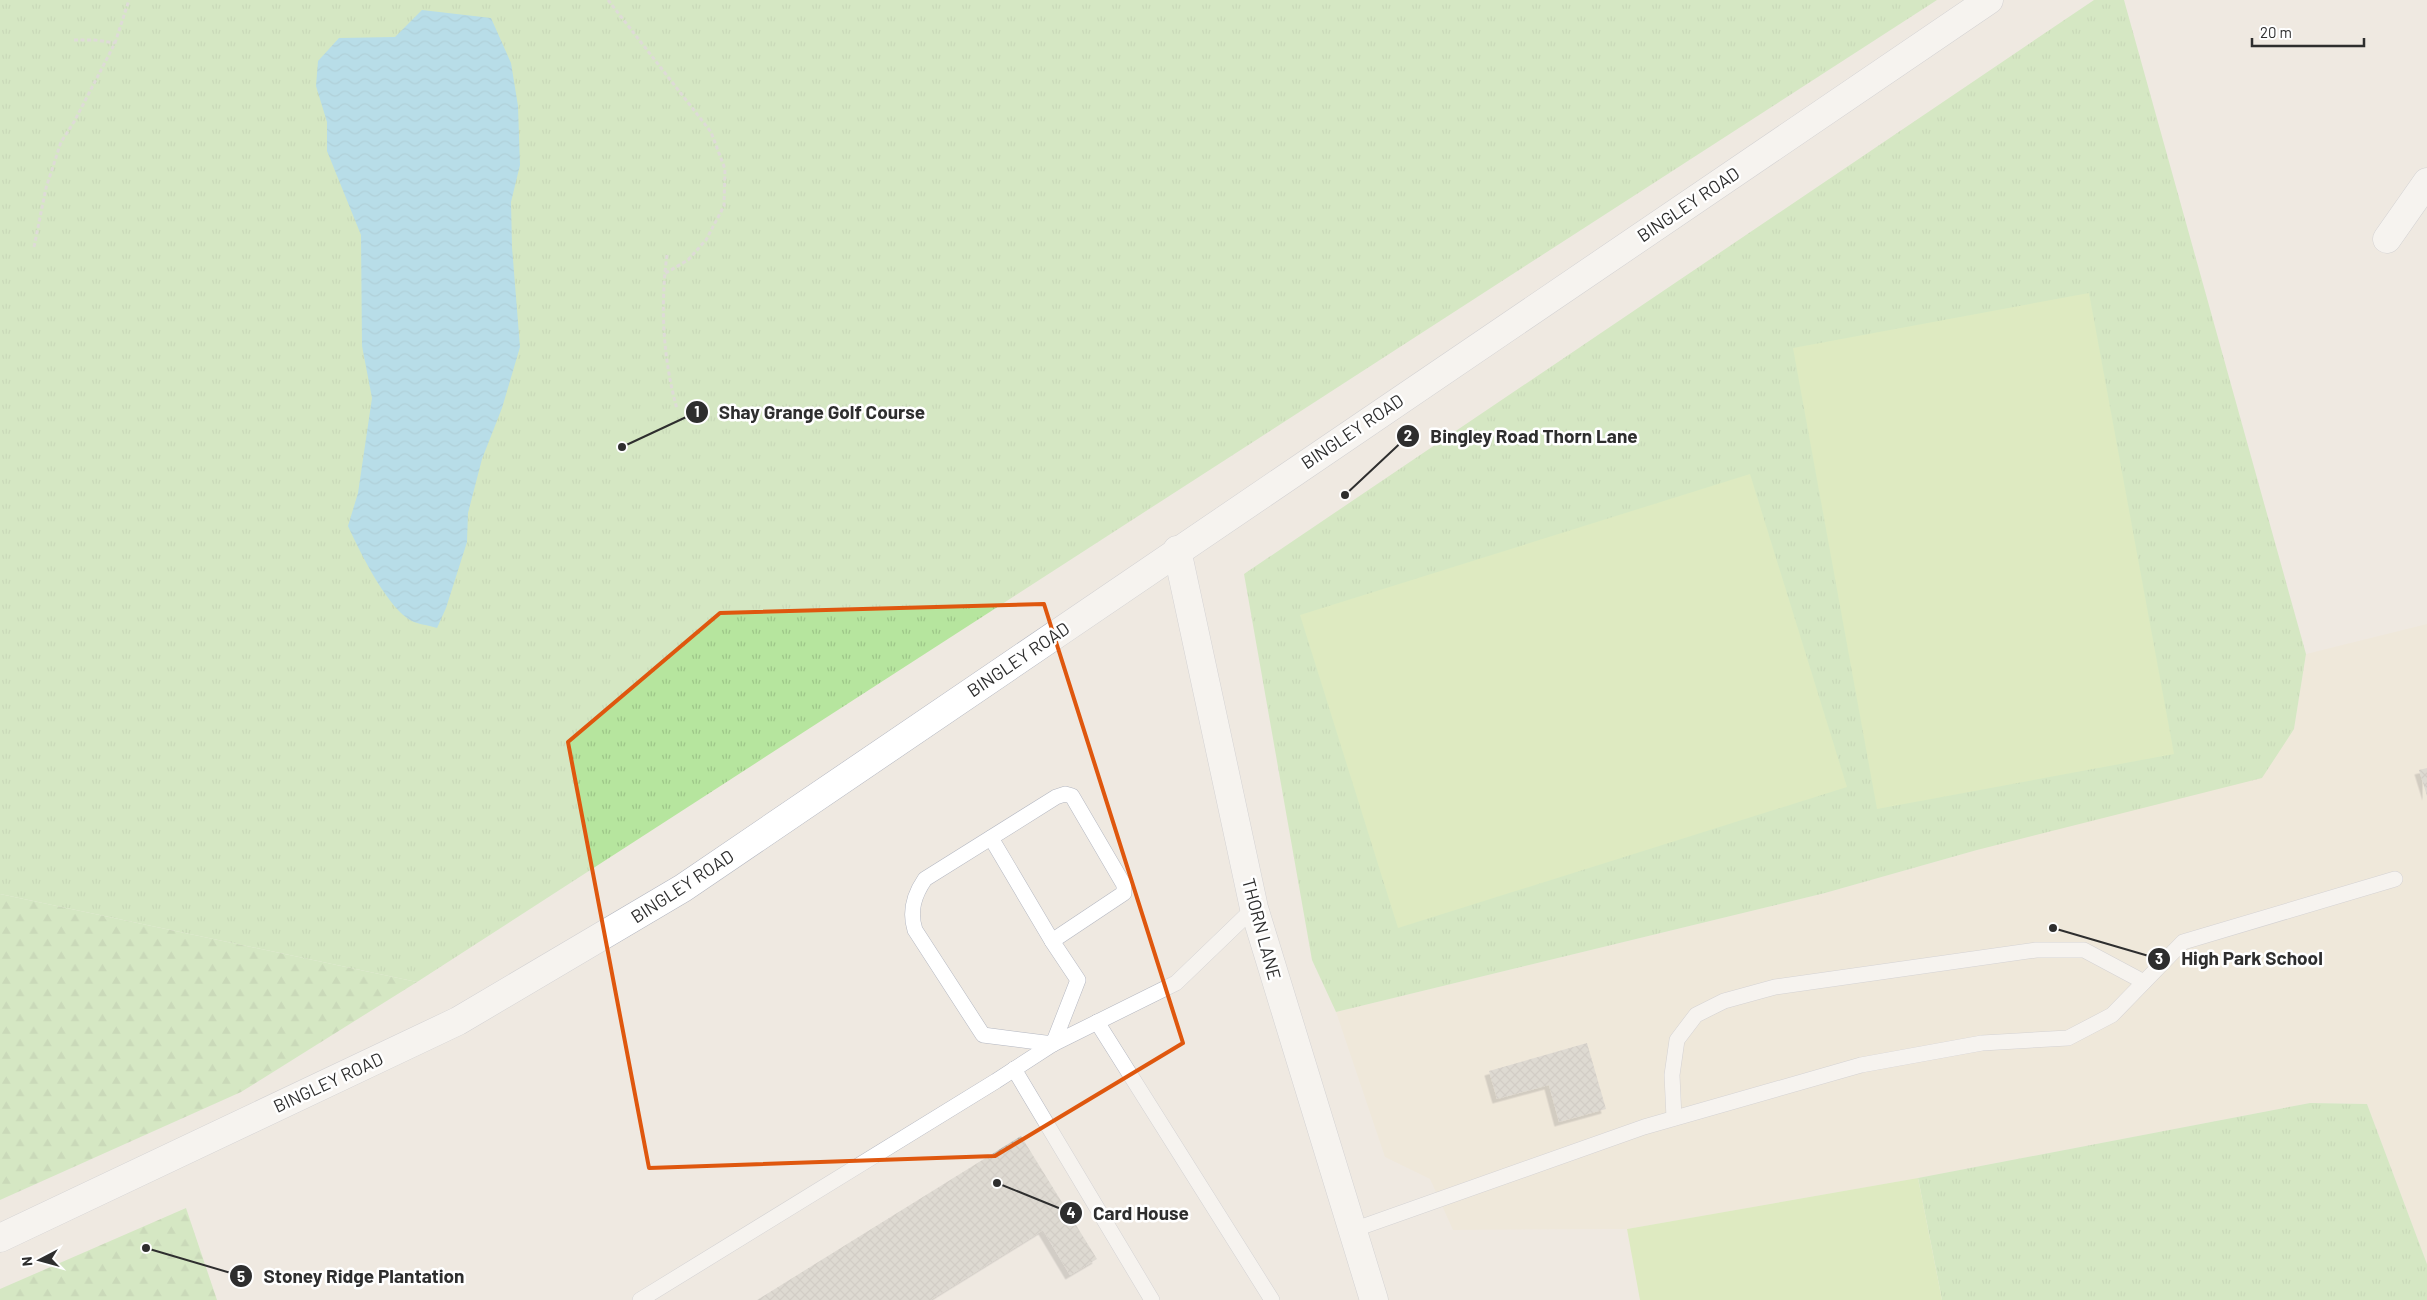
<svg xmlns="http://www.w3.org/2000/svg" width="2427" height="1300" font-family="Barlow,sans-serif">
	<style>
		.education { fill: #f0e6d1 }
		.grass { fill: url(#grass-tufts) }
		.forest { fill: url(#forest-firs) }
		.pitch { fill: #c9ec9a }
		.water { fill: url(#water-waves) }
		.building { fill: url(#building-cross-hatch); filter: url(#shadow) }
		.lines { fill: none; stroke-linecap: round; stroke-linejoin: round }
		.lane-casing { stroke: #b4b7c1; stroke-width: 16 }
		.street-casing { stroke: #b4b7c1; stroke-width: 29 }
		.secondary-casing { stroke: #b4b7c1; stroke-width: 29 }
		.path { stroke: #c9c9c9; stroke-width: 3; stroke-dasharray: 4 2.5; stroke-linecap: butt }
		.lane { stroke: #fff; stroke-width: 15 }
		.street { stroke: #fff; stroke-width: 28 }
		.secondary { stroke: #fff; stroke-width: 28 }
		.marked { fill: none; stroke: #df570e; stroke-width: 4; stroke-linejoin: round }
		.labels { text-anchor: middle; dominant-baseline: central; stroke-width: 5; stroke-linejoin: round; paint-order: stroke }
		.street-label { font-size: 18px; fill: #2e2e2e; stroke: #fff }
		.leader { fill: none; stroke: #2e2e2e; stroke-width: 2 }
		.callout-dot { fill: #2e2e2e; stroke: #fff; stroke-width: 2 }
		.mark-label { font-size: 15px; text-anchor: middle; font-weight: bold; fill: #fff }
		.callout-label { font-size: 19px; text-anchor: middle; font-weight: bold; fill: #2e2e2e; stroke: #fff; stroke-width: 5; stroke-linejoin: round; paint-order: stroke }
	</style>
	<defs>
		<pattern id="grass-tufts" width="24" height="20" patternUnits="userSpaceOnUse" patternTransform="scale(1.25)"><rect width="24" height="20" fill="#b6e59e"/><path d="M3 7l-1-3M5 7V3M7 7l1-3M15 17l-1-3M17 17v-4M19 17l1-3" fill="none" stroke="#9dc588"/></pattern>
		<pattern id="forest-firs" width="22" height="20" patternUnits="userSpaceOnUse" patternTransform="scale(1.25)"><rect width="22" height="20" fill="#b6e59e"/><path d="M5 1l3.5 6h-7zM16 11l3.5 6h-7z" fill="#9dc588"/></pattern>
		<pattern id="water-waves" width="16" height="10" patternUnits="userSpaceOnUse" patternTransform="scale(1.25)"><rect width="16" height="10" fill="#75cff0"/><path d="M0 5q4-4 8 0t8 0" fill="none" stroke="#66b2ce"/></pattern>
		<pattern id="building-cross-hatch" width="8" height="8" patternUnits="userSpaceOnUse" patternTransform="scale(1.25)"><rect width="8" height="8" fill="#cbc7bf"/><path d="M0 0l8 8M0 8l8-8" fill="none" stroke="#afaba4"/></pattern>
		<filter id="shadow"><feDropShadow dx="-4.5" dy="4.5" stdDeviation="0" flood-color="#0004"/></filter>
	</defs>
	<rect width="100%" height="100%" fill="#efe9e1"/>
	<polygon class="education" points="2427,624 2427,1264 2367,1104 2310,1103 1918,1178 1627,1229 1453,1230 1430,1179 1385,1157 1336,1012 1825,893 1977,850 2294,729 2306,654"/>
	<g class="grass">
		<polygon points="0,0 1937,0 417,982 0,894"/>
		<polygon points="2094,0 2124,0 2306,654 2294,729 2262,778 1977,850 1825,893 1336,1012 1312,960 1244,574"/>
		<polygon points="2310,1103 2367,1104 2427,1264 2427,1300 1942,1300 1918,1178"/>
	</g>
	<g class="forest">
		<polygon points="0,894 417,982 241,1092 0,1200"/>
		<polygon points="186,1208 217,1300 0,1300 0,1289"/>
	</g>
	<g class="pitch">
		<polygon points="2089,293 2174,754 1877,809 1793,348"/>
		<polygon points="1750,474 1847,787 1398,928 1300,615"/>
		<polygon points="1918,1178 1942,1300 1640,1300 1627,1229"/>
	</g>
	<path class="water" d="M 422,10 L 491,18 L 511,63 L 518,106 L 520,165 L 511,202 L 512,247 L 520,347 L 502,408 L 482,459 L 468,513 L 467,542 L 446,608 L 437,628 C 428,625 414,624 407,618 C 384,601 360,552 348,526 L 358,493 L 372,398 L 362,346 L 361,235 L 327,151 L 327,122 L 316,86 L 318,61 L 339,38 L 395,37 Z"/>
	<g class="building">
		<polygon points="2427,768 2427,796 2419,770"/>
		<polygon points="1587,1043 1606,1109 1559,1122 1549,1085 1497,1099 1489,1071"/>
		<polygon points="1021,1136 1097,1259 1070,1275 1043,1230 930,1300 757,1300"/>
	</g>
	<g class="lines">
		<defs>
			<g id="lane">
				<path d="M 1065,794 L 1072,796 L 1124,885 L 1124,893 L 1052,941 L 1078,980 L 1053,1044 L 983,1035 L 915,930 C 909,911 914,895 925,879 L 1056,797 Z"/>
				<polyline points="991,838 1052,941"/>
				<polyline points="1097,1022 1272,1300"/>
				<polyline points="1014,1069 1152,1300"/>
				<polyline points="1674,1118 1672,1075 1677,1040 1696,1015 1724,1001 1775,987 2036,950 2084,950 2144,982"/>
				<polyline points="1353,1230 1644,1127 1861,1065 1982,1043 2068,1038 2112,1015 2183,942 2395,879"/>
				<polyline points="640,1300 996,1081 1053,1044 1176,983 1254,908"/>
			</g>
			<g id="street">
				<polyline points="2387,239 2427,182"/>
				<polyline points="1177,550 1254,908 1374,1300"/>
			</g>
			<polyline id="secondary" points="0,1238 458,1021 683,888 1989,0"/>
		</defs>
		<use href="#lane" class="lane-casing"/>
		<use href="#street" class="street-casing"/>
		<use href="#secondary" class="secondary-casing"/>
		<g class="path">
			<polyline points="608,0 711,132 725,169 724,206 706,240 688,260 664,274"/>
			<polyline points="74,40 95,40 115,43"/>
			<polyline points="34,247 46,188 61,142 74,122 115,43 129,0"/>
			<path d="M 667,255 C 660,306 663,359 677,409"/>
		</g>
		<use href="#lane" class="lane"/>
		<use href="#street" class="street"/>
		<use href="#secondary" class="secondary"/>
	</g>
	<path d="M0 0H2427V1300H0ZM 1044,604 L 1183,1043 L 995,1156 L 649,1168 L 568,742 L 720,613 Z" fill="#efe9e1" fill-opacity=".55" fill-rule="evenodd"/>
	<path class="marked" d="M 1044,604 L 1183,1043 L 995,1156 L 649,1168 L 568,742 L 720,613 Z"/>
	<g class="labels">
		<g class="street-label">
			<text transform="translate(1688 204) rotate(-34)">BINGLEY ROAD</text>
			<text transform="translate(1352 431) rotate(-34)">BINGLEY ROAD</text>
			<text transform="translate(1018 659) rotate(-34)">BINGLEY ROAD</text>
			<text transform="translate(682 886) rotate(-33)">BINGLEY ROAD</text>
			<text transform="translate(1262 929) rotate(75)">THORN LANE</text>
			<text transform="translate(328 1082) rotate(-25)">BINGLEY ROAD</text>
		</g>
	</g>
	<path class="leader" d="M622 447L697 412M1345 495L1408 436M2053 928L2159 959M997 1183L1071 1213M146 1248L241 1276"/>
	<g class="callout-dot">
		<circle cx="622" cy="447" r="5"/>
		<circle cx="1345" cy="495" r="5"/>
		<circle cx="2053" cy="928" r="5"/>
		<circle cx="997" cy="1183" r="5"/>
		<circle cx="146" cy="1248" r="5"/>
		<circle cx="697" cy="412" r="12"/>
		<circle cx="1408" cy="436" r="12"/>
		<circle cx="2159" cy="959" r="12"/>
		<circle cx="1071" cy="1213" r="12"/>
		<circle cx="241" cy="1276" r="12"/>
	</g>
	<g class="mark-label">
		<text x="697" y="417">1</text>
		<text x="1408" y="441">2</text>
		<text x="2159" y="964">3</text>
		<text x="1071" y="1218">4</text>
		<text x="241" y="1282">5</text>
	</g>
	<g class="callout-label">
		<text x="822" y="419">Shay Grange Golf Course</text>
		<text x="1534" y="443">Bingley Road Thorn Lane</text>
		<text x="2252" y="965">High Park School</text>
		<text x="1141" y="1220">Card House</text>
		<text x="364" y="1283">Stoney Ridge Plantation</text>
	</g>
	<g transform="translate(40 1260) rotate(264)" stroke="#ffffff" stroke-width="4" paint-order="stroke">
	<path d="M0-4L9 19L0 12L-9 19Z" fill="#2e2e2e"/>
	<text y="-8" font-size="14" font-weight="bold" text-anchor="middle" fill="#2e2e2e">N</text>
	</g>
	<path d="M2252 38v8h112v-8" fill="none" stroke="#2e2e2e" stroke-width="2.5"/>
	<text x="2260" y="38" font-size="15" fill="#2e2e2e" stroke="#ffffff" stroke-width="4" paint-order="stroke">20 m</text>
</svg>
